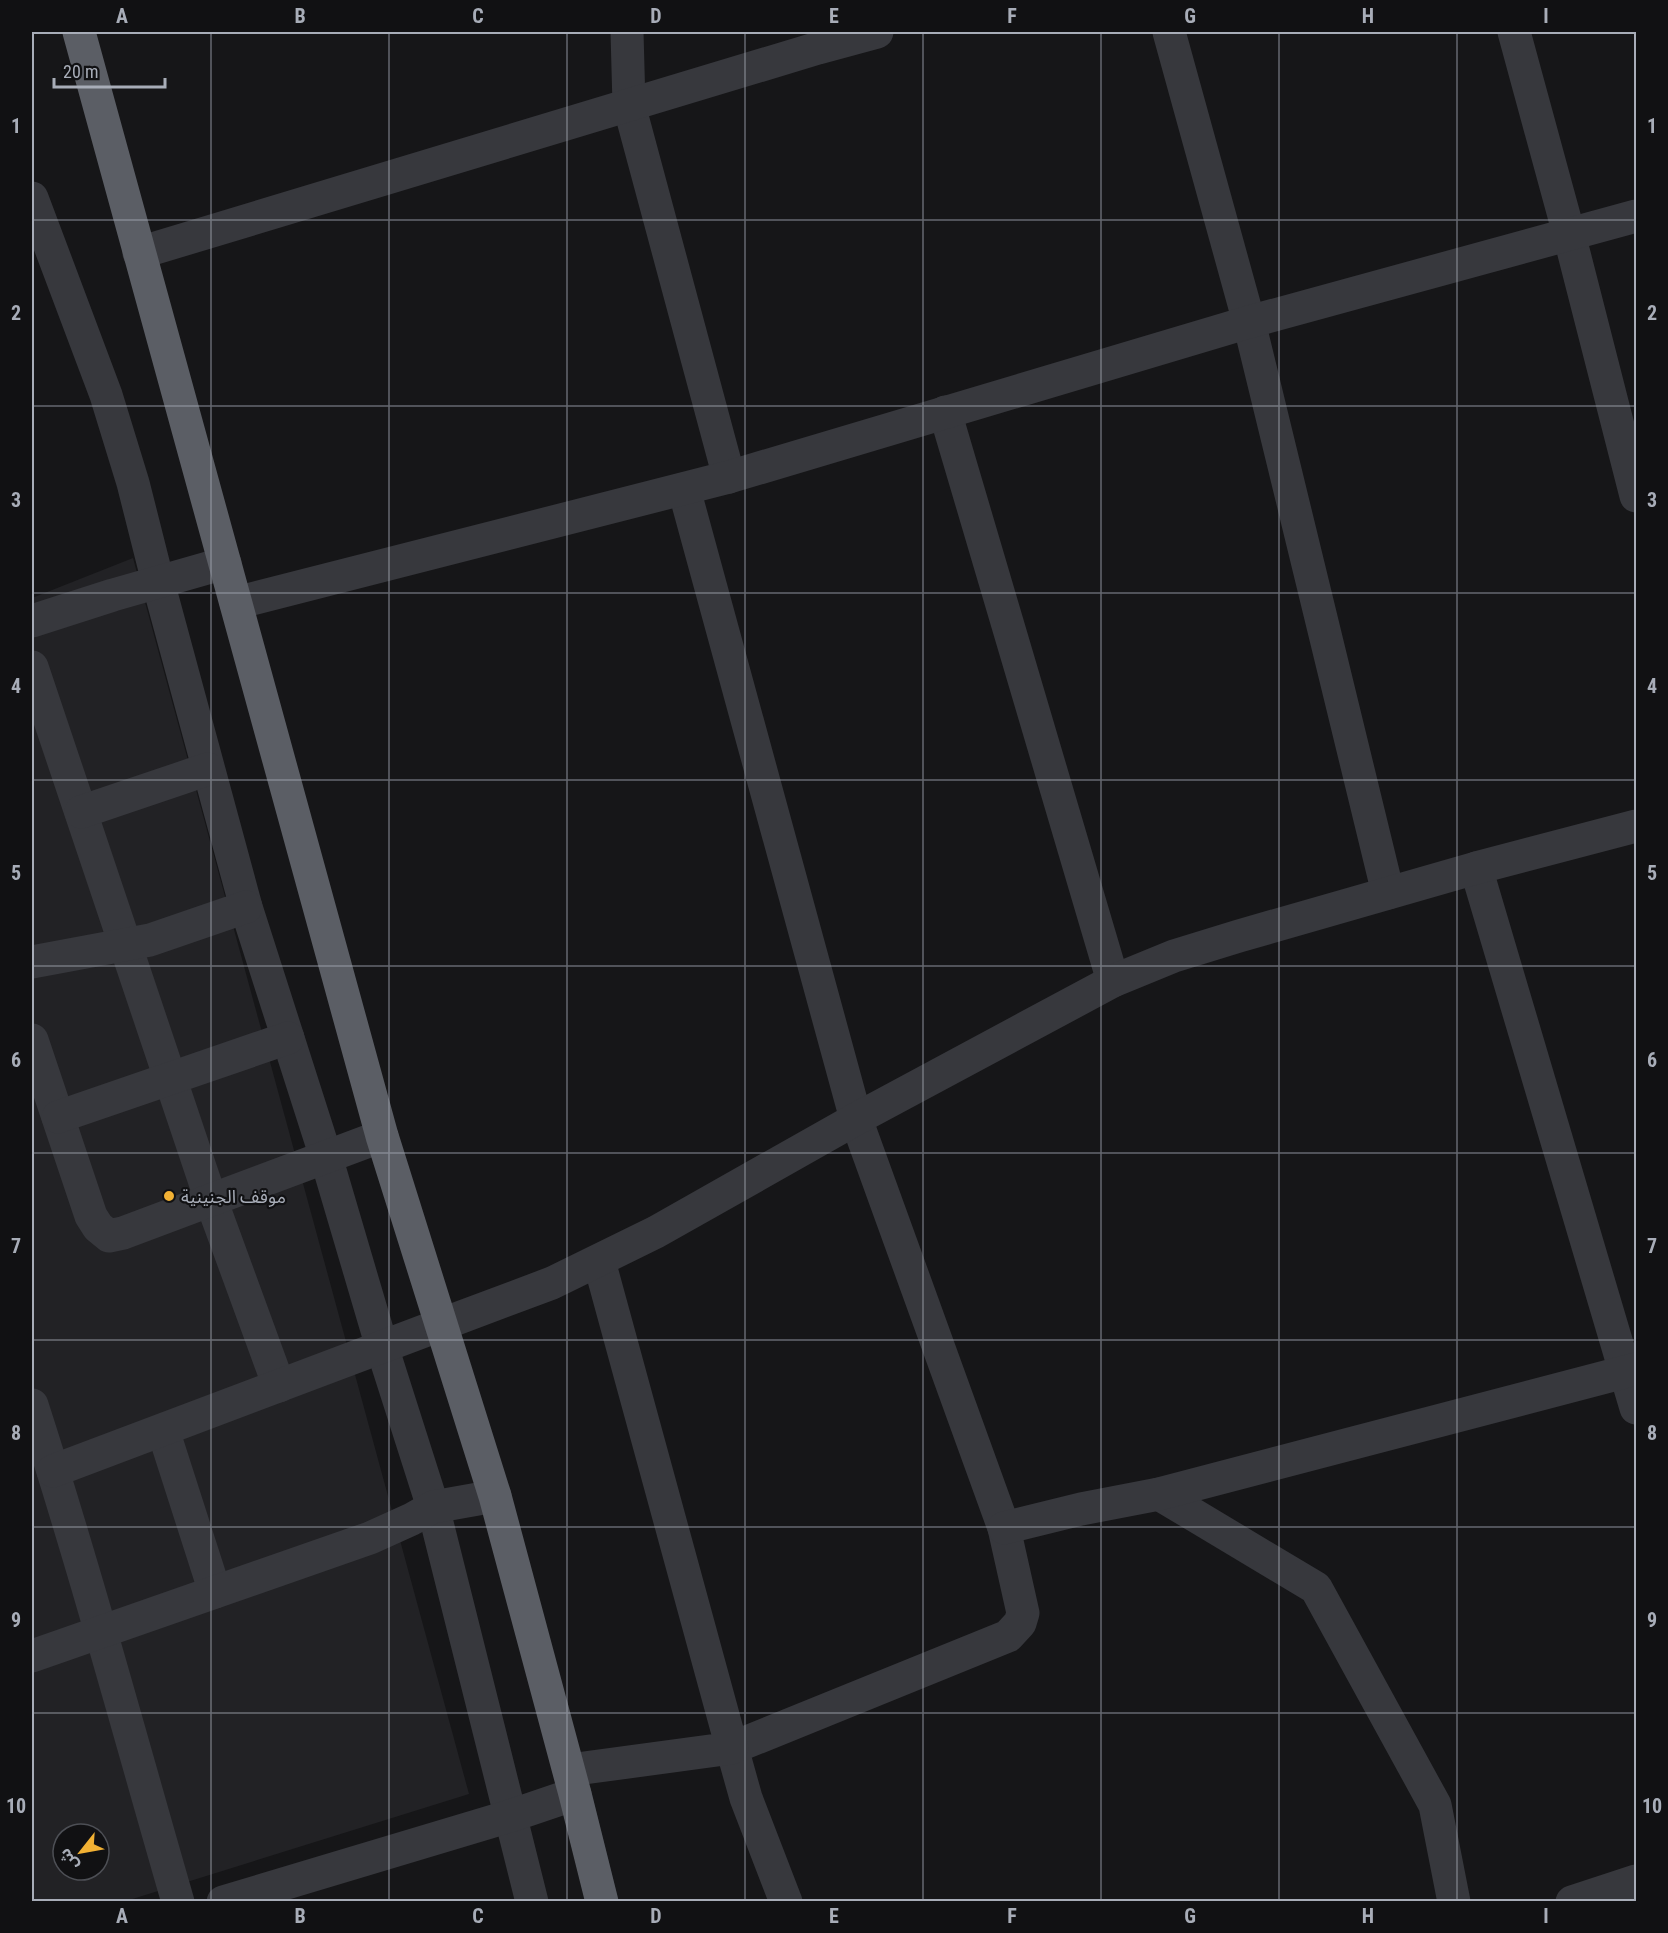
<svg xmlns="http://www.w3.org/2000/svg" width="1668" height="1933" font-family="'Roboto Condensed','Noto Sans Arabic',sans-serif">
	<style>
		.built { fill: #222225; fill-rule: evenodd }
		.lines { fill: none; stroke-linecap: round; stroke-linejoin: round }
		.minor { stroke: #37383d; stroke-width: 33 }
		.tertiary { stroke: #37383d; stroke-width: 33 }
		.trunk { stroke: #5b5e65; stroke-width: 33 }
		.grid { fill: none; stroke: #a8adb8; stroke-width: 1.5; stroke-opacity: 0.55 }
		.poi-dot { fill: #f2b134; stroke: #111113; stroke-width: 2 }
		.labels { text-anchor: middle; dominant-baseline: central; stroke-width: 4.5; stroke-linejoin: round; paint-order: stroke }
		.poi-label { font-size: 18px; fill: #a8adb8; stroke: #111113; text-anchor: start }
		.neatline { fill: none; stroke: #a8adb8; stroke-width: 2 }
		.grid-label { font-size: 20px; text-anchor: middle; font-weight: bold; fill: #a8adb8 }
	</style>
	<rect width="100%" height="100%" fill="#161618"/>
	<path class="built" d="M 133,558 L 469,1794 L 126,1901 L 32,1902 L 32,598 ZM 63,1834 L 99,1834 L 99,1870 L 63,1870 Z"/>
	<g class="lines">
		<g class="minor">
			<polyline points="627,32 629,105 729,477"/>
			<polyline points="1169,32 1249,322 1388,893"/>
			<polyline points="1514,32 1569,234 1636,496"/>
			<polyline points="32,198 106,395 133,483 158,582 246,907 326,1157 382,1347 433,1507 532,1902"/>
			<polyline points="139,253 818,48 877,32"/>
			<polyline points="945,412 1113,981"/>
			<polyline points="684,489 856,1119 1004,1528 1023,1613 1020,1623 1008,1636 732,1748 746,1798 786,1902"/>
			<polyline points="236,603 729,477 1249,322 1636,216"/>
			<polyline points="32,621 113,595 225,563"/>
			<polyline points="32,667 211,1200 279,1386"/>
			<polyline points="81,812 208,769"/>
			<polyline points="1476,868 1636,1408"/>
			<polyline points="32,962 150,940 246,907"/>
			<polyline points="32,1040 91,1216 98,1227 109,1236 123,1233 382,1136"/>
			<polyline points="58,1117 288,1038"/>
			<path d="M 32,1405 C 85,1569 130,1736 178,1902"/>
			<polyline points="163,1430 215,1592"/>
			<polyline points="53,1471 440,1325"/>
			<polyline points="1159,1494 1316,1588 1435,1805 1454,1902"/>
			<polyline points="1004,1528 1081,1509 1159,1494 1636,1369"/>
			<polyline points="32,1656 370,1538 412,1519 433,1507 495,1496"/>
			<polyline points="569,1770 732,1748 599,1261"/>
			<polyline points="1572,1902 1636,1881"/>
		</g>
		<g class="tertiary">
			<polyline points="440,1325 552,1283 656,1232 856,1119 1113,981 1174,956 1239,936 1476,868 1636,826"/>
			<polyline points="223,1902 510,1816 575,1794"/>
		</g>
		<polyline class="trunk" points="79,32 382,1136 495,1496 575,1794 602,1902"/>
	</g>
	<path class="grid" d="M 211,32 L 211,1902M 389,32 L 389,1902M 567,32 L 567,1902M 745,32 L 745,1902M 923,32 L 923,1902M 1101,32 L 1101,1902M 1279,32 L 1279,1902M 1457,32 L 1457,1902M 32,220 L 1636,220M 32,406 L 1636,406M 32,593 L 1636,593M 32,780 L 1636,780M 32,966 L 1636,966M 32,1153 L 1636,1153M 32,1340 L 1636,1340M 32,1527 L 1636,1527M 32,1713 L 1636,1713"/>
	<circle class="poi-dot" cx="169" cy="1196" r="6"/>
	<g class="labels">
		<g class="poi-label">
			<text x="181" y="1196">موقف الجنينية</text>
		</g>
	</g>
	<rect width="1668" height="1933" fill="none" stroke="#111113" stroke-width="66"/>
	<g transform="translate(81 1852) rotate(239)"><circle r="28" fill="#111113" stroke="#4d4f55" stroke-width="1.5"/>
	<path d="M0-4.5L10 22L0 15L-10 22Z" fill="#f2b134"/>
	<text y="-9" font-size="16" font-weight="bold" text-anchor="middle" fill="#a8adb8">ش</text>
	</g>
	<path d="M54 78v9h111v-9" fill="none" stroke="#a8adb8" stroke-width="3"/>
	<text x="63" y="78" font-size="18" fill="#a8adb8" stroke="#111113" stroke-width="4.5" paint-order="stroke">20 m</text>
	<rect x="33" y="33" width="1602" height="1867" class="neatline"/>
	<g class="grid-label">
		<text x="122" y="23">A</text>
		<text x="300" y="23">B</text>
		<text x="478" y="23">C</text>
		<text x="656" y="23">D</text>
		<text x="834" y="23">E</text>
		<text x="1012" y="23">F</text>
		<text x="1190" y="23">G</text>
		<text x="1368" y="23">H</text>
		<text x="1546" y="23">I</text>
		<text x="16" y="133">1</text>
		<text x="1652" y="133">1</text>
		<text x="16" y="320">2</text>
		<text x="1652" y="320">2</text>
		<text x="16" y="507">3</text>
		<text x="1652" y="507">3</text>
		<text x="16" y="693">4</text>
		<text x="1652" y="693">4</text>
		<text x="16" y="880">5</text>
		<text x="1652" y="880">5</text>
		<text x="16" y="1067">6</text>
		<text x="1652" y="1067">6</text>
		<text x="16" y="1253">7</text>
		<text x="1652" y="1253">7</text>
		<text x="16" y="1440">8</text>
		<text x="1652" y="1440">8</text>
		<text x="16" y="1627">9</text>
		<text x="1652" y="1627">9</text>
		<text x="16" y="1813">10</text>
		<text x="1652" y="1813">10</text>
		<text x="122" y="1923">A</text>
		<text x="300" y="1923">B</text>
		<text x="478" y="1923">C</text>
		<text x="656" y="1923">D</text>
		<text x="834" y="1923">E</text>
		<text x="1012" y="1923">F</text>
		<text x="1190" y="1923">G</text>
		<text x="1368" y="1923">H</text>
		<text x="1546" y="1923">I</text>
	</g>
</svg>
